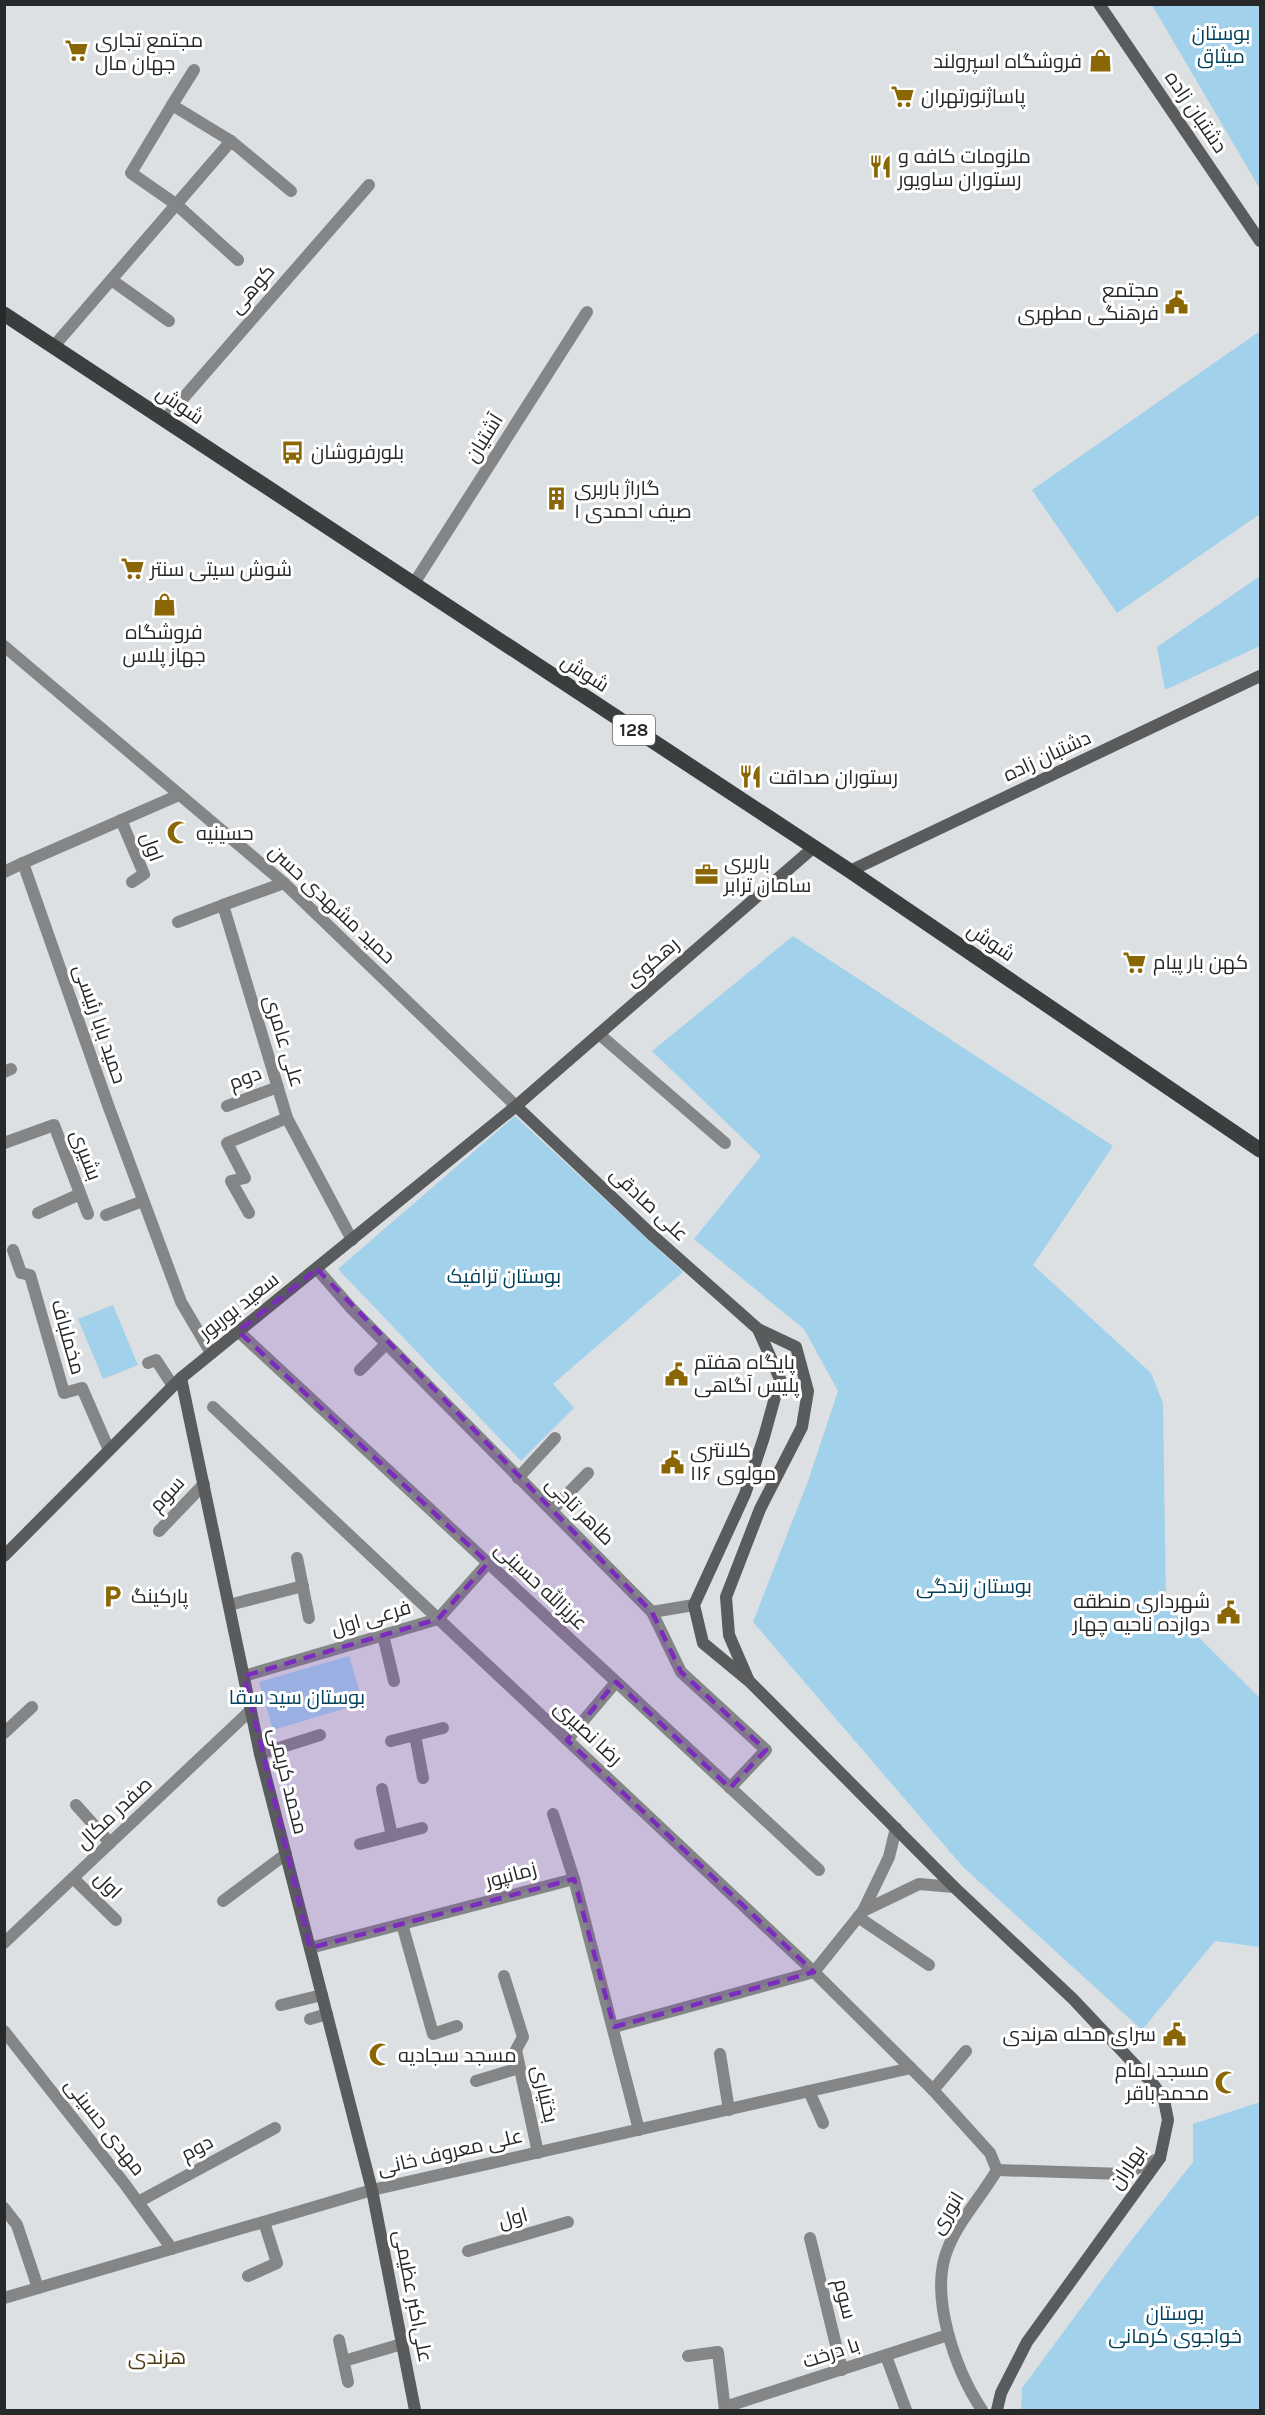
<svg xmlns="http://www.w3.org/2000/svg" width="1265" height="2415" font-family="Karla,Cairo,sans-serif">
	<style>
		.green { fill: #a2d1ec }
		.lines { fill: none; stroke-linecap: round; stroke-linejoin: round }
		.street { stroke: #848586; stroke-width: 12 }
		.secondary { stroke: #595b5c; stroke-width: 12 }
		.primary { stroke: #3b3e3f; stroke-width: 15 }
		.marked { fill: #7b2cbf; fill-opacity: 0.2; stroke: #7b2cbf; stroke-width: 4.5; stroke-dasharray: 12 8; stroke-linejoin: round }
		.labels { text-anchor: middle; dominant-baseline: central; stroke-width: 6; stroke-linejoin: round; paint-order: stroke }
		.shield { fill: #fff; stroke: #686869; stroke-width: 1.5 }
		.shield-label { font-size: 18px; font-weight: bold; fill: #272829 }
		.park-label { font-size: 20px; fill: #00405b; stroke: #fff }
		.poi-label { font-size: 20px; fill: #272829; stroke: #fff; text-anchor: start }
		.street-label { font-size: 20px; fill: #272829; stroke: #fff }
		.neighbourhood-label { font-size: 21px; fill: #4e3c15; stroke: #fff }
	</style>
	<rect width="100%" height="100%" fill="#dce0e2"/>
	<g class="green">
		<polygon points="1152,5 1260,5 1260,189"/>
		<polygon points="1260,331 1260,514 1117,613 1032,490"/>
		<polygon points="1260,576 1260,646 1165,690 1157,647"/>
		<polygon points="793,936 1113,1146 1033,1265 1151,1373 1163,1403 1166,1605 1260,1698 1260,1947 1215,1941 1142,2030 963,1867 753,1622 808,1481 838,1391 804,1329 694,1239 761,1156 652,1051"/>
		<polygon points="515,1116 683,1272 553,1384 574,1408 521,1461 338,1269"/>
		<polygon points="113,1305 138,1365 103,1379 78,1319"/>
		<polygon points="349,1656 363,1703 273,1730 259,1682"/>
		<polygon points="1260,2102 1260,2410 1021,2410 1022,2388 1127,2246 1193,2162 1193,2124"/>
	</g>
	<g class="lines">
		<g class="street">
			<polyline points="172,105 194,70"/>
			<polyline points="238,260 177,205 131,173 172,105 231,141 291,191"/>
			<polyline points="113,281 169,321"/>
			<polyline points="54,346 231,141"/>
			<polyline points="165,419 369,185"/>
			<polyline points="413,585 587,312"/>
			<polyline points="4,646 284,883 516,1106"/>
			<polyline points="179,795 23,863 108,1105 181,1302 211,1353"/>
			<polyline points="121,820 144,874 132,882"/>
			<polyline points="4,872 23,863"/>
			<polyline points="284,883 223,905 287,1118 352,1240"/>
			<polyline points="178,922 223,905"/>
			<polyline points="599,1034 725,1143"/>
			<polyline points="4,1072 11,1069"/>
			<polyline points="227,1106 278,1087"/>
			<polyline points="4,1143 54,1125 88,1214"/>
			<polyline points="38,1213 80,1194"/>
			<polyline points="249,1213 231,1181 245,1178 227,1143 287,1118"/>
			<polyline points="106,1215 143,1201"/>
			<polyline points="13,1250 21,1273 30,1275 64,1393 82,1388 109,1450"/>
			<polyline points="317,1269 351,1308 652,1612 681,1672 766,1750 730,1788"/>
			<polyline points="238,1331 819,1870"/>
			<polyline points="148,1363 156,1360 173,1386"/>
			<polyline points="360,1370 386,1344"/>
			<polyline points="213,1407 814,1972 933,2090 990,2153 997,2170"/>
			<polyline points="518,1478 555,1438"/>
			<polyline points="552,1510 588,1473"/>
			<polyline points="159,1531 204,1484"/>
			<polyline points="297,1558 309,1618"/>
			<polyline points="229,1605 303,1586"/>
			<polyline points="652,1612 694,1605"/>
			<polyline points="383,1635 394,1681"/>
			<polyline points="244,1676 438,1619 488,1563"/>
			<polyline points="4,1733 32,1707"/>
			<polyline points="415,1735 423,1778"/>
			<polyline points="567,1740 616,1682"/>
			<polyline points="391,1741 443,1728"/>
			<polyline points="260,1754 320,1735"/>
			<polyline points="382,1789 392,1836"/>
			<polyline points="76,1805 110,1843"/>
			<polyline points="553,1814 574,1879"/>
			<polyline points="896,1828 889,1857 863,1911 919,1884 954,1887"/>
			<polyline points="360,1844 422,1828"/>
			<polyline points="73,1878 116,1920"/>
			<polyline points="223,1901 286,1854"/>
			<polyline points="858,1917 929,1965"/>
			<polyline points="402,1924 433,2034 457,2026"/>
			<polyline points="4,1943 251,1710"/>
			<polyline points="310,1948 574,1879 639,2130"/>
			<polyline points="504,1976 523,2037 516,2050 538,2153"/>
			<polyline points="281,2005 322,1995"/>
			<polyline points="310,2019 327,2014"/>
			<polyline points="614,2027 814,1972 863,1911"/>
			<polyline points="4,2031 124,2183 172,2249"/>
			<polyline points="720,2054 729,2110"/>
			<polyline points="476,2081 519,2068"/>
			<polyline points="933,2090 966,2051"/>
			<polyline points="809,2091 823,2123"/>
			<polyline points="997,2170 1124,2174 1160,2158"/>
			<polyline points="138,2202 275,2128"/>
			<polyline points="4,2208 17,2225 38,2288"/>
			<polyline points="810,2238 842,2370"/>
			<polyline points="468,2251 568,2222"/>
			<polyline points="248,2276 277,2263 264,2222"/>
			<polyline points="4,2298 372,2190 911,2068"/>
			<polyline points="339,2340 348,2382"/>
			<polyline points="688,2356 718,2352 725,2410"/>
			<polyline points="886,2356 906,2410"/>
			<polyline points="344,2361 402,2344"/>
			<polyline points="725,2407 948,2335"/>
			<path d="M 982,2410 C 956,2371 928,2295 948,2248 C 959,2220 982,2196 997,2170"/>
		</g>
		<g class="secondary">
			<polyline points="1099,4 1260,241"/>
			<polyline points="850,871 1260,676"/>
			<polyline points="516,1106 651,1234 758,1329 796,1347 808,1391 802,1427 760,1509 726,1597 729,1635 748,1679"/>
			<polyline points="758,1329 780,1379 764,1437 745,1494 694,1605 703,1643 749,1681 954,1887 1073,1999 1154,2085 1164,2100 1168,2120 1160,2158 1027,2342 1001,2393 997,2410"/>
			<polyline points="181,1378 260,1754 372,2190 415,2410"/>
			<polyline points="4,1556 181,1378 516,1106 813,848"/>
		</g>
		<polyline class="primary" points="4,314 850,871 1260,1150"/>
	</g>
	<path class="marked" d="M 317,1269 L 652,1612 L 681,1672 L 766,1750 L 730,1788 L 616,1682 L 567,1740 L 814,1972 L 614,2027 L 574,1879 L 310,1948 L 244,1676 L 438,1619 L 488,1563 L 238,1331 Z"/>
	<defs>
		<symbol id="supermarket-bare" viewBox="-9 -9 18 18"><path d="M-6-5.5h2.5l.6 2H6L4.5 2H-2.5L-4.4-4H-6ZM-1.5 3.2a1.3 1.3 0 1 0 .1 0ZM3 3.2a1.3 1.3 0 1 0 .1 0Z" fill="#8a6605" stroke="#fff" stroke-width="2.5" paint-order="stroke"/></symbol>
		<symbol id="shop-bare" viewBox="-9 -9 18 18"><path d="M-5-2.5h2.3a2.7 3.5 0 0 1 5.4 0H5L5.5 6h-11ZM-1.5-2.5h3a1.5 2.3 0 0 0-3 0Z" fill="#8a6605" stroke="#fff" stroke-width="2.5" paint-order="stroke"/></symbol>
		<symbol id="restaurant-bare" viewBox="-9 -9 18 18"><path d="M-5-6h1v4h1v-4h1v4h1v-4h1v5L-1.5 .5V6h-2V.5L-5-1ZM5-6V6H3V1.5H1.5Q1.5-4 5-6Z" fill="#8a6605" stroke="#fff" stroke-width="2.5" paint-order="stroke"/></symbol>
		<symbol id="civic-bare" viewBox="-9 -9 18 18"><path d="M-.6-6.5H3V-4.5H.6V-3L4-1V1h2V6H-6V1h2V-1L-.6-3ZM-1.2 2.5V6h2.4V2.5Z" fill="#8a6605" stroke="#fff" stroke-width="2.5" paint-order="stroke"/></symbol>
		<symbol id="bus-bare" viewBox="-9 -9 18 18"><path d="M-5-6H5V4H4V6H2V4H-2V6H-4V4H-5ZM-3.5-4V0h7V-4ZM-3.5 1.2v1.5H-2V1.2ZM2 1.2v1.5H3.5V1.2Z" fill="#8a6605" stroke="#fff" stroke-width="2.5" paint-order="stroke"/></symbol>
		<symbol id="building-bare" viewBox="-9 -9 18 18"><path d="M-4-6H4V6H1V3H-1V6H-4ZM-2.5-4.3h1.7v1.8h-1.7ZM.8-4.3h1.7v1.8H.8ZM-2.5-1h1.7V.8h-1.7ZM.8-1h1.7V.8H.8Z" fill="#8a6605" stroke="#fff" stroke-width="2.5" paint-order="stroke"/></symbol>
		<symbol id="mosque-bare" viewBox="-9 -9 18 18"><path d="M3.5-4.9A6 6 0 1 0 3.5 4.9A5 5 0 1 1 3.5-4.9Z" fill="#8a6605" stroke="#fff" stroke-width="2.5" paint-order="stroke"/></symbol>
		<symbol id="office-bare" viewBox="-9 -9 18 18"><path d="M-6-3h4V-5.5h4V-3h4V5H-6ZM-1-4.5V-3h2v-1.5ZM-6 0V1H6V0Z" fill="#8a6605" stroke="#fff" stroke-width="2.5" paint-order="stroke"/></symbol>
		<symbol id="parking-bare" viewBox="-9 -9 18 18"><path d="M-3.5-5.5H1a3.5 3.5 0 0 1 0 7H-1V5.5H-3.5ZM-1-3.4V-.6H.8a1.4 1.4 0 0 0 0-2.8Z" fill="#8a6605" stroke="#fff" stroke-width="2.5" paint-order="stroke"/></symbol>
	</defs>
	<g fill-rule="evenodd">
		<use href="#supermarket-bare" x="60" y="34" width="33" height="33"/>
		<use href="#shop-bare" x="1084" y="44" width="33" height="33"/>
		<use href="#supermarket-bare" x="886" y="80" width="33" height="33"/>
		<use href="#restaurant-bare" x="864" y="150" width="33" height="33"/>
		<use href="#civic-bare" x="1160" y="286" width="33" height="33"/>
		<use href="#bus-bare" x="276" y="436" width="33" height="33"/>
		<use href="#building-bare" x="540" y="482" width="33" height="33"/>
		<use href="#supermarket-bare" x="116" y="552" width="33" height="33"/>
		<use href="#shop-bare" x="148" y="588" width="33" height="33"/>
		<use href="#restaurant-bare" x="734" y="760" width="33" height="33"/>
		<use href="#mosque-bare" x="162" y="816" width="33" height="33"/>
		<use href="#office-bare" x="690" y="858" width="33" height="33"/>
		<use href="#supermarket-bare" x="1118" y="946" width="33" height="33"/>
		<use href="#civic-bare" x="660" y="1358" width="33" height="33"/>
		<use href="#civic-bare" x="656" y="1446" width="33" height="33"/>
		<use href="#parking-bare" x="96" y="1580" width="33" height="33"/>
		<use href="#civic-bare" x="1212" y="1596" width="33" height="33"/>
		<use href="#civic-bare" x="1158" y="2018" width="33" height="33"/>
		<use href="#mosque-bare" x="364" y="2038" width="33" height="33"/>
		<use href="#mosque-bare" x="1210" y="2066" width="33" height="33"/>
	</g>
	<g class="labels">
		<rect class="shield" x="613" y="715" width="42" height="30" rx="4.5"/>
		<g class="shield-label">
			<text x="634" y="730">128</text>
		</g>
		<g class="park-label">
			<text x="1221" y="33">بوستان<tspan x="1221" dy="23">میثاق</tspan></text>
			<text x="504" y="1276">بوستان ترافیک</text>
			<text x="974" y="1586">بوستان زندگی</text>
			<text x="297" y="1697">بوستان سید سقا</text>
			<text x="1175" y="2313">بوستان<tspan x="1175" dy="23">خواجوی کرمانی</tspan></text>
		</g>
		<g class="poi-label">
			<text x="95" y="40">مجتمع تجاری<tspan x="95" dy="23">جهان مال</tspan></text>
			<text x="1082" y="61" text-anchor="end">فروشگاه اسپرولند</text>
			<text x="921" y="96">پاساژنورتهران</text>
			<text x="898" y="156">ملزومات کافه و<tspan x="898" dy="23">رستوران ساویور</tspan></text>
			<text x="1159" y="290" text-anchor="end">مجتمع<tspan x="1159" dy="23">فرهنگی مطهری</tspan></text>
			<text x="311" y="452">بلورفروشان</text>
			<text x="574" y="488">گاراژ باربری<tspan x="574" dy="23">صیف احمدی ۱</tspan></text>
			<text x="150" y="569">شوش سیتی سنتر</text>
			<text x="164" y="632" text-anchor="middle">فروشگاه<tspan x="164" dy="23">جهاز پلاس</tspan></text>
			<text x="769" y="777">رستوران صداقت</text>
			<text x="196" y="833">حسینیه</text>
			<text x="724" y="862">باربری<tspan x="724" dy="23">سامان ترابر</tspan></text>
			<text x="1153" y="962">کهن بار پیام</text>
			<text x="694" y="1362">پایگاه هفتم<tspan x="694" dy="23">پلیس آگاهی</tspan></text>
			<text x="690" y="1450">کلانتری<tspan x="690" dy="23">۱۱۶ مولوی</tspan></text>
			<text x="131" y="1596">پارکینگ</text>
			<text x="1210" y="1601" text-anchor="end">شهرداری منطقه<tspan x="1210" dy="23">دوازده ناحیه چهار</tspan></text>
			<text x="1156" y="2034" text-anchor="end">سرای محله هرندی</text>
			<text x="398" y="2055">مسجد سجادیه</text>
			<text x="1209" y="2070" text-anchor="end">مسجد امام<tspan x="1209" dy="23">محمد باقر</tspan></text>
		</g>
		<g class="street-label">
			<text transform="translate(1196 112) rotate(56)">دشتبان زاده</text>
			<text transform="translate(252 289) rotate(-49)">کوهی</text>
			<text transform="translate(180 405) rotate(34)">شوش</text>
			<text transform="translate(484 438) rotate(-58)">آشتیان</text>
			<text transform="translate(585 673) rotate(33)">شوش</text>
			<text transform="translate(1047 756) rotate(-25)">دشتبان زاده</text>
			<text transform="translate(152 847) rotate(70)">اول</text>
			<text transform="translate(332 904) rotate(43)">حمید مشهدی حسن</text>
			<text transform="translate(991 942) rotate(34)">شوش</text>
			<text transform="translate(652 962) rotate(-41)">رهکوی</text>
			<text transform="translate(100 1024) rotate(71)">حمید بابا رئیسی</text>
			<text transform="translate(284 1041) rotate(73)">علی عامری</text>
			<text transform="translate(245 1078) rotate(-21)">دوم</text>
			<text transform="translate(86 1155) rotate(69)">بشیری</text>
			<text transform="translate(649 1204) rotate(43)">علی صادقی</text>
			<text transform="translate(239 1306) rotate(-38)">سعید بوربور</text>
			<text transform="translate(68 1337) rotate(74)">مخملباف</text>
			<text transform="translate(167 1494) rotate(-47)">سوم</text>
			<text transform="translate(580 1511) rotate(45)">طاهر تاجی</text>
			<text transform="translate(541 1586) rotate(43)">عزیزالله حسینی</text>
			<text transform="translate(371 1618) rotate(-16)">فرعی اول</text>
			<text transform="translate(588 1733) rotate(43)">رضا نصیری</text>
			<text transform="translate(288 1781) rotate(76)">محمد کریمی</text>
			<text transform="translate(114 1813) rotate(-43)">صفدر مکال</text>
			<text transform="translate(511 1875) rotate(-15)">زمانپور</text>
			<text transform="translate(108 1885) rotate(45)">اول</text>
			<text transform="translate(545 2094) rotate(77)">بختیاری</text>
			<text transform="translate(105 2127) rotate(52)">مهدی حسینی</text>
			<text transform="translate(197 2148) rotate(-28)">دوم</text>
			<text transform="translate(450 2152) rotate(-13)">علی معروف خانی</text>
			<text transform="translate(1127 2167) rotate(-57)">بهاران</text>
			<text transform="translate(947 2213) rotate(-58)">انوری</text>
			<text transform="translate(513 2218) rotate(-16)">اول</text>
			<text transform="translate(413 2296) rotate(79)">علی‌اکبر عظیمی</text>
			<text transform="translate(845 2299) rotate(76)">سوم</text>
			<text transform="translate(831 2353) rotate(-18)">با درخت</text>
		</g>
		<g class="neighbourhood-label">
			<text x="157" y="2357">هرندی</text>
		</g>
	</g>
	<rect width="1265" height="2415" fill="none" stroke="#272829" stroke-width="12"/>
</svg>
